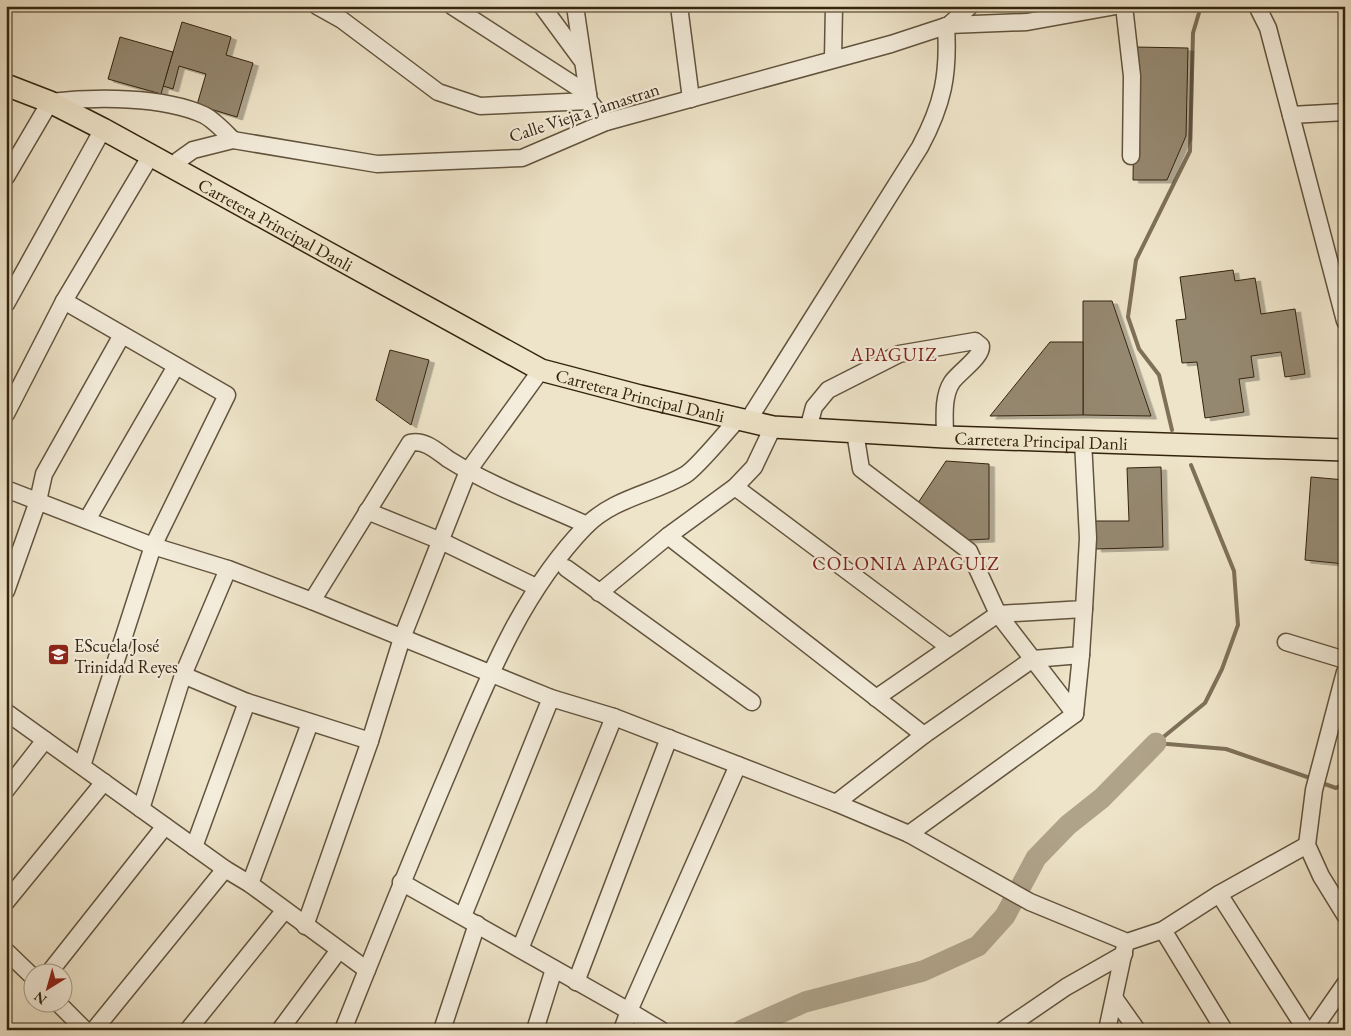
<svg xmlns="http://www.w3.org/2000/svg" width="1351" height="1036" font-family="'EB Garamond',serif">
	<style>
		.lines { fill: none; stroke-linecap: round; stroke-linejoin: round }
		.stream { stroke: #7e7059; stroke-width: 4 }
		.river { stroke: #afa38a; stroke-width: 21 }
		.building { fill: #958870; stroke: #34240f; filter: url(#shadow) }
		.minor-casing { stroke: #62543e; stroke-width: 19 }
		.major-casing { stroke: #34240f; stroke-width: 24 }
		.minor { stroke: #f4eddc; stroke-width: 16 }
		.major { stroke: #eee4c9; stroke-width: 21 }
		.labels { text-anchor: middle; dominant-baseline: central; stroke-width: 4.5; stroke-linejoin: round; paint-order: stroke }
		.street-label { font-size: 18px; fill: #34240f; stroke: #f4eddc }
		.poi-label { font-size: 18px; fill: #34240f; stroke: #f4eddc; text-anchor: start }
		.neighbourhood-label { font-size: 19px; letter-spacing: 1px; fill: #7a1f14; stroke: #f4eddc }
	</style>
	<defs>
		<filter id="shadow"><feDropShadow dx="5.5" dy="3" stdDeviation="0" flood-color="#0004"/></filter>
	</defs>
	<rect width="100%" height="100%" fill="#eee4c9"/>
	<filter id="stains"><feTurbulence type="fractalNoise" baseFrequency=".004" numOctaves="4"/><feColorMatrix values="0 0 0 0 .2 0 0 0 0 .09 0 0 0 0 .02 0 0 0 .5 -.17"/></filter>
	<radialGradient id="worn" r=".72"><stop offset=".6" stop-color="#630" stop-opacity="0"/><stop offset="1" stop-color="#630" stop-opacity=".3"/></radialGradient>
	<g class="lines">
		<g class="stream">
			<polyline points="1172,430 1159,375 1139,349 1128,317 1136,260 1190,151 1193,33 1201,6"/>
			<polyline points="1156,743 1205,703 1222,669 1238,625 1234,571 1191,465"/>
			<polyline points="1156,743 1226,749 1313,779"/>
			<polyline points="1319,782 1336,788 1345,783"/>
		</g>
		<polyline class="river" points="742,1030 805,1002 923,971 978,946 1005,916 1036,858 1068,825 1102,798 1156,743"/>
	</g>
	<g class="building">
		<polygon points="182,22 231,37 226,55 253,63 237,117 197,105 206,74 179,66 173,89 163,86"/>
		<polygon points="120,37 173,52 161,94 108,79"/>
		<polygon points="1135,47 1188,48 1186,136 1167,180 1133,180"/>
		<polygon points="1233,270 1235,281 1255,278 1261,314 1295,309 1305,374 1285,377 1281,352 1251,356 1254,377 1239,379 1244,412 1205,418 1197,362 1182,363 1176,320 1186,319 1180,277"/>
		<polygon points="1083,301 1112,301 1151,416 1083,415"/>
		<polygon points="1050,342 1083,342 1083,415 990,416"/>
		<polygon points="390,350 429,360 411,425 376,400"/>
		<polygon points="946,461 989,464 989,539 967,540 918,503"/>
		<polygon points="1161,467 1163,547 1096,549 1095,521 1129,521 1127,468"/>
		<polygon points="1311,477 1345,480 1345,564 1305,560"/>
	</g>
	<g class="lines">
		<defs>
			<g id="minor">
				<polyline points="317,6 342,20 438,92 480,106 589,101"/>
				<polyline points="452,6 588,94"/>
				<polyline points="542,6 581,59"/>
				<polyline points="575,6 589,101 606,122"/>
				<polyline points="679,6 691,99"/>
				<polyline points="1124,6 1132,76 1131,156"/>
				<polyline points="1257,6 1268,28 1345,321"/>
				<polyline points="949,25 1027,22 1116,6"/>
				<polyline points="833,59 834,6"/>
				<polyline points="1291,115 1345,112"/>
				<polyline points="173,167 179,160 193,150 233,140 377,164 522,158 606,122 891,44 949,25 970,6"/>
				<path d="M 6,177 L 50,102 C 94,97 163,96 204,115 C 214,120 225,132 233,140"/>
				<polyline points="64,301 227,395 153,546 82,766"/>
				<polyline points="6,304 103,129"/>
				<polyline points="6,414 64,301 151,155"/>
				<path d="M 747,422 L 920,147 C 943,104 949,75 946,26"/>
				<path d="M 808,429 L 814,407 L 828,390 L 899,354 L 975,341 L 981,346 C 982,357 959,372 952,382 C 942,397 945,420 945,437"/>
				<polyline points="855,432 861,469 969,551 998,614 1075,714"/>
				<polyline points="735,487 949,647"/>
				<polyline points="6,489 153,546 228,569 312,601 551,698 614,717 836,803 909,834 1030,902 1127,942 1163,930 1219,894 1307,845"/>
				<polyline points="367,511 441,541 536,587"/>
				<polyline points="87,520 176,366"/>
				<polyline points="668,536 924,735"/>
				<polyline points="566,568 752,702"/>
				<polyline points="6,591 38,501 44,474 122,335"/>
				<polyline points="599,593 668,536 735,487 754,467 773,427"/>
				<path d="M 312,601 L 410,443 C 424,439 437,451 448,459 C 491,486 541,504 587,525"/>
				<polyline points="1286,642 1345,660"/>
				<polyline points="1345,672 1314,790 1307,845 1321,876 1345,915"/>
				<polyline points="183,675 247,702 370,741"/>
				<polyline points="876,698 998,614 1084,609 1088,538 1083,441"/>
				<polyline points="6,712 225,869 250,884 367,970"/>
				<polyline points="6,790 45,740"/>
				<polyline points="836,803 924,735 1033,659 1081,655 1084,609"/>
				<polyline points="141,809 183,675 228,569"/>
				<polyline points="909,834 1075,714 1081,655"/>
				<polyline points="194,847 247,702"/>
				<polyline points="401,882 629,1011 738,765"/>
				<polyline points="250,884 310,723"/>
				<polyline points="1219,894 1306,1030"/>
				<polyline points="6,902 104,782"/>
				<polyline points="463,916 551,698"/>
				<polyline points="305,926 370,741 402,638 468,471 541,370"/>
				<polyline points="1163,930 1224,1030"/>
				<polyline points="520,949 614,717"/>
				<polyline points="6,951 32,976"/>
				<polyline points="48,974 165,826"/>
				<polyline points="576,982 669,738"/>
				<polyline points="1115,999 1137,1030"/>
				<polyline points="59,1004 85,1030"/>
				<polyline points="94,1030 225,869"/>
				<polyline points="188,1030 284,911"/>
				<polyline points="280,1030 339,950"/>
				<path d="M 343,1030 C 378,942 413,855 450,768 C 486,683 520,594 586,526 C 614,498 652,494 685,475 C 697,468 726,432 737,420"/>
				<polyline points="442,1030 477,924"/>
				<polyline points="535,1030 554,969"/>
				<polyline points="622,1030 629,1011 661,1030"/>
				<polyline points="1003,1030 1066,987 1124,954"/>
				<polyline points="1107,1030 1125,946"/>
				<polyline points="1313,1030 1345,984"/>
			</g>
			<g id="major">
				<path id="s1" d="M 6,85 L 50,102 L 103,129 L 541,370 L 640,396 L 773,427 L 945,437 L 1345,450"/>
			</g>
		</defs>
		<use href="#minor" class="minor-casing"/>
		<use href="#major" class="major-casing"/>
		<use href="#minor" class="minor"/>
		<use href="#major" class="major"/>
	</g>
	<defs>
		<symbol id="school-square" viewBox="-11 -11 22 22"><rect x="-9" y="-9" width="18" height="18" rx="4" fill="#8f2418" stroke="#f4eddc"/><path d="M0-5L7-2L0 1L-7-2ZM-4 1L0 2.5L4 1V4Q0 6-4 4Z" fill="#fff"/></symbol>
	</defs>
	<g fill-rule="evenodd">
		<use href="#school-square" x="46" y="642" width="25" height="25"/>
	</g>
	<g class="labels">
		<g class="street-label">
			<text transform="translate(584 112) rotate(-18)">Calle Vieja a Jamastran</text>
			<text stroke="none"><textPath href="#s1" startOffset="304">Carretera Principal Danli</textPath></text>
			<text stroke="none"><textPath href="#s1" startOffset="709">Carretera Principal Danli</textPath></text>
			<text stroke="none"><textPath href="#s1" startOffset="1114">Carretera Principal Danli</textPath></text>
		</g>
		<g class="poi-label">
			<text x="74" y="645">EScuela José<tspan x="74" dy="21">Trinidad Reyes</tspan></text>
		</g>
		<g class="neighbourhood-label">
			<text x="894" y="354">APAGUIZ</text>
			<text x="906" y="563">COLONIA APAGUIZ</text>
		</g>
	</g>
	<rect width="1351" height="1036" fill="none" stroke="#eee4c9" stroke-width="25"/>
	<rect x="8" y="8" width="1336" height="1021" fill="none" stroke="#34240f" stroke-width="2.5"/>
	<rect x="12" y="12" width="1326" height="1011" fill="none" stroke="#34240f"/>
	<g transform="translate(48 988) rotate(217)"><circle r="24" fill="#f4eddc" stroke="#a79d8a"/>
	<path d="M0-4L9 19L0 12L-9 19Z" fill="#8f2418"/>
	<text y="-8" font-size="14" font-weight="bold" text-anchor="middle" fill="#34240f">N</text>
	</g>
	<rect width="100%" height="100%" filter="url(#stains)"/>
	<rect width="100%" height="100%" fill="url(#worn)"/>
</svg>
